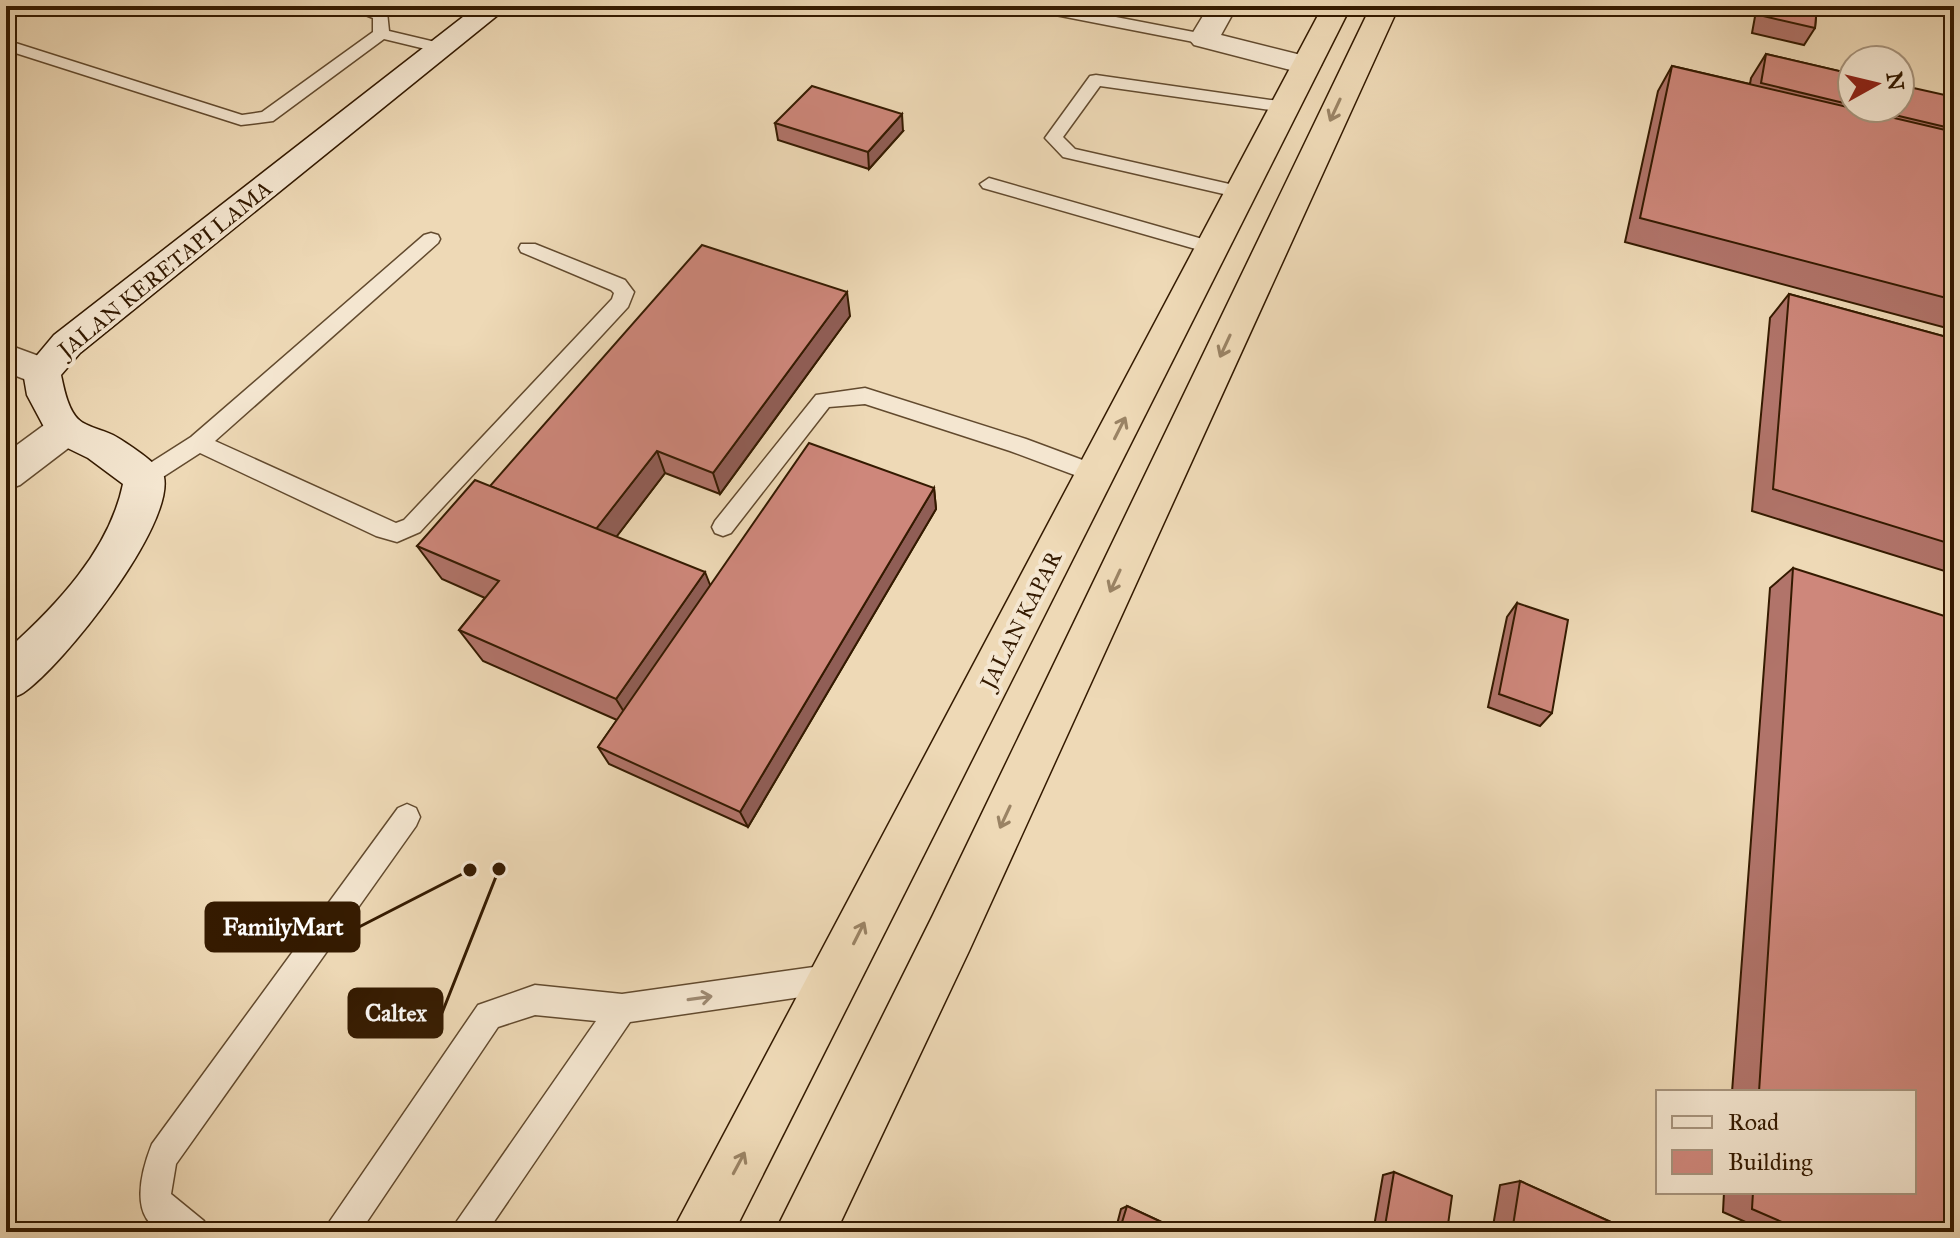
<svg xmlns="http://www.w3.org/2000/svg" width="1960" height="1238" font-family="'IM FELL Great Primer',serif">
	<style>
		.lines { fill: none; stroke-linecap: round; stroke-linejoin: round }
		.lane-casing { stroke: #624a2e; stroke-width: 3 }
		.street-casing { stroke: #624a2e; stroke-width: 3 }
		.secondary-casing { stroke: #341a00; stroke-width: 3 }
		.highway-casing { stroke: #341a00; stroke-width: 3 }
		.lane { fill: #f4e6d0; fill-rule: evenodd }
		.street { fill: #f4e6d0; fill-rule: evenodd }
		.secondary { fill: #f4e6d0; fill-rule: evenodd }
		.highway { fill: #eed9b6; fill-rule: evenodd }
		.wall { fill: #b1746a; stroke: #341a00; stroke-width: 2 }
		.shaded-wall { fill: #905e56; stroke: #341a00; stroke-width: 2 }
		.building { fill: #ce877b; stroke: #341a00; stroke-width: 2 }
		.oneway { stroke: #9a8364 }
		.oneway2 { stroke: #9e8a72 }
		.labels { text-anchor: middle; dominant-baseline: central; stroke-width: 8; stroke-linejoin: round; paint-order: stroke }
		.street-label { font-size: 22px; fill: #341a00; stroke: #f4e6d0 }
		.leader { fill: none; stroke: #341a00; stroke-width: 3 }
		.callout-dot { fill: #341a00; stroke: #f4e6d0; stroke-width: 3 }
		.callout { fill: #341a00; stroke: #341a00; stroke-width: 3 }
		.callout-label { font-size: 24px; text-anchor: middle; font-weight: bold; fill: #fff }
	</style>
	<rect width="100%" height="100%" fill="#eed9b6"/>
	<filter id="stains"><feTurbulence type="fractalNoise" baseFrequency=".0025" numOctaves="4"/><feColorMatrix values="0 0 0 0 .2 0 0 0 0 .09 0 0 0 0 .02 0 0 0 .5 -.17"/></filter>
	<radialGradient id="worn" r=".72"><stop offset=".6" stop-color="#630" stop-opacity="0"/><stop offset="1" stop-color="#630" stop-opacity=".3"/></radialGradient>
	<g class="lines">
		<defs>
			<g id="lane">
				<polygon points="344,6 368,6 387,12 389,31 448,45 450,48 442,53 384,39 273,121 241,125 6,50 6,40 242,115 262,112 373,32 373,18"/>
				<polygon points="1027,6 1059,6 1204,34 1212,39 1204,44 1035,11"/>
				<polygon points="1096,75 1285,102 1293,107 1285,112 1100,86 1063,137 1075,149 1247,188 1250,192 1247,196 1241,198 1063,157 1045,138 1090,76"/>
				<polygon points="989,178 1220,244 1222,248 1213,254 983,188 980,184"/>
				<polygon points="431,233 438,235 440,239 438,243 215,441 396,523 404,520 612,299 614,293 611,290 521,252 519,248 521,244 535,244 625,280 634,292 628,307 420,532 397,542 376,536 200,453 152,484 144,487 136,484 133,478 136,472 191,437 424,235"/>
				<polygon points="865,388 1026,439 1104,468 1107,474 1104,480 1096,483 1010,451 865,404 829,407 731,533 723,536 715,533 712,527 715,521 816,395"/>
				<path d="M 407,804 L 416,808 L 420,817 L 416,826 L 176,1164 L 171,1194 L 204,1221 L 209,1232 C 197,1232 177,1236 165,1232 C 127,1220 142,1169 152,1144 L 398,808 Z"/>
				<polygon points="835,964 845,968 849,978 845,988 835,992 630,1022 487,1232 452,1232 457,1221 596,1021 535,1015 498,1027 360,1232 325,1232 330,1221 478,1005 535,985 622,994"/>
			</g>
			<g id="street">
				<polygon points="1209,6 1237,6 1221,35 1317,59 1321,65 1317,71 1306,74 1194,45 1189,39"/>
				<polygon points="6,344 55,362 61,372 55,382 42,386 6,372"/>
				<polygon points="65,415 79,420 85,430 79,440 20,485 6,490 6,453 51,420"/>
			</g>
			<path id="secondary" d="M 477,6 L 509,6 L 80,353 L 61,375 C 64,389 68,410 79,420 C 87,427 103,430 113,435 C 124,441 161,465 164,477 C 174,526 63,666 23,693 C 18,696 11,698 6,700 L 6,651 C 56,606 109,551 123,484 L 88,458 L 51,440 L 27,395 L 23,372 L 54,335 Z"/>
			<g id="highway">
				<polygon points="1323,6 1351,6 734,1232 672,1232"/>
				<polygon points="1371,6 1399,6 969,951 836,1232 775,1232 933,915"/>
			</g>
		</defs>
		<use href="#lane" class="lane-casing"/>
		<use href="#street" class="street-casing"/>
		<use href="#secondary" class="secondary-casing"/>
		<use href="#highway" class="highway-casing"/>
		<use href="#lane" class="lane"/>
		<use href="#street" class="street"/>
		<use href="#secondary" class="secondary"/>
		<use href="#highway" class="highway"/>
	</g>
	<g class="wall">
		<polygon points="1759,6 1817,6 1815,28 1804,45 1752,33 1756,11"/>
		<polygon points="1766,54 1852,74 1852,108 1900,108 1954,97 1954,330 1625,242 1658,91 1672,66 1750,84 1751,78"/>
		<polygon points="775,123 903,131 869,169 778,140"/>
		<polygon points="1789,294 1954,339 1954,574 1752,511 1770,318"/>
		<polygon points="850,316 720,494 665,473 616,537 710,585 934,488 936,509 748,827 609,764 598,747 617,720 483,661 459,630 485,598 442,579 417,546 490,486"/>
		<polygon points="1793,568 1954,1232 1768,1232 1723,1212 1724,1192 1914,1192 1914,1092 1732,1092 1770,588"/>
		<polygon points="1517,603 1552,713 1540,726 1488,707 1507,617"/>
		<polygon points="1394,1172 1447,1232 1373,1232 1383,1175"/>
		<polygon points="1520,1181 1633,1232 1492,1232 1500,1185"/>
		<polygon points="1127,1206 1183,1232 1115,1232 1121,1209"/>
	</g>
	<g class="shaded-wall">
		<polygon points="902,114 903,131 869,169 868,152"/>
		<polygon points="847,292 850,316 720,494 713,473"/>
		<polygon points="657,451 665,473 601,557 590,536"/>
		<polygon points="934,488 936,509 748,827 740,812"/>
		<polygon points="705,572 718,605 634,728 616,699"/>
	</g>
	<g class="building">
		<polygon points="1764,6 1817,6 1815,28 1763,16"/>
		<polygon points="1766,54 1852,74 1852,105 1761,83"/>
		<polygon points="1672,66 1954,132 1954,300 1640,218"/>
		<polygon points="1900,85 1954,97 1954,129 1865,108 1900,108"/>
		<polygon points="812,86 902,114 868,152 775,123"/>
		<polygon points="702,245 847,292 713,473 657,451 596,529 490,486"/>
		<polygon points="1789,294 1954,339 1954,545 1773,489"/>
		<polygon points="809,443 934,488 740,812 598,747"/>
		<polygon points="475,480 705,572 616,699 459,630 499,581 417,546"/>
		<polygon points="1793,568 1954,619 1954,1232 1805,1232 1752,1209 1753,1192 1914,1192 1914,1092 1759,1092"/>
		<polygon points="1517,603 1568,620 1552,713 1499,694"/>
		<polygon points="1394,1172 1452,1196 1447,1232 1384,1232"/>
		<polygon points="1520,1181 1633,1232 1512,1232"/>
		<polygon points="1127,1206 1183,1232 1119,1232"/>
	</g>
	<defs><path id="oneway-shaft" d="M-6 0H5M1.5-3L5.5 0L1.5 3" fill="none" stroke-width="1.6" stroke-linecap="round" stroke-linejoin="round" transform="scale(2)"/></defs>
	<g class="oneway">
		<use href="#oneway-shaft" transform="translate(1335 110) rotate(115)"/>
		<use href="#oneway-shaft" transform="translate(1225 346) rotate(115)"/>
		<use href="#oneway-shaft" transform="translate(1120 428) rotate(-63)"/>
		<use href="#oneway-shaft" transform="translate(1115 581) rotate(115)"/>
		<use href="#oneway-shaft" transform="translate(1005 817) rotate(115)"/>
		<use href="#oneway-shaft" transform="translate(859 933) rotate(-63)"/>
		<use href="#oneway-shaft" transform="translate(739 1163) rotate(-62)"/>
	</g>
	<use class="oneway2" href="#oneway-shaft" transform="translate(700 998) rotate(-8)"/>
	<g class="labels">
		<g class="street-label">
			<text transform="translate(165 269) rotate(-39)">JALAN KERETAPI LAMA</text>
			<text transform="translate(1021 620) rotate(-63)">JALAN KAPAR</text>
		</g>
	</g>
	<path class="leader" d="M470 870L359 927M499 869L442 1013"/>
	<g class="callout-dot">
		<circle cx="470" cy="870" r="8"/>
		<circle cx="499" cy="869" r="8"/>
	</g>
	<g class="callout">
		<rect x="206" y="903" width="153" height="48" rx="8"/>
		<rect x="349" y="989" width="93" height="48" rx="8"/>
	</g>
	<g class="callout-label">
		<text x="283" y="935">FamilyMart</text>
		<text x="396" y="1021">Caltex</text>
	</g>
	<rect width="1960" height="1238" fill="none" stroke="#eed9b6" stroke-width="32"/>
	<rect x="8" y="8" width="1944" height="1222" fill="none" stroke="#341a00" stroke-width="4"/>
	<rect x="16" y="16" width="1928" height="1206" fill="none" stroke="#341a00" stroke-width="2"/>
	<rect x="1656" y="1090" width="260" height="104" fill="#f4e6d0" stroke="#a7947d" stroke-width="2"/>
	<rect x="1672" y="1116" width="40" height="12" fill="#f4e6d0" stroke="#a7947d" stroke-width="2"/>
	<text x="1728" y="1130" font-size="24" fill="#341a00">Road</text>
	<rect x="1672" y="1150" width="40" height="24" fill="#ce877b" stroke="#a7947d" stroke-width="2"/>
	<text x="1728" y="1170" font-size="24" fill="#341a00">Building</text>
	<g transform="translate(1876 84) rotate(82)"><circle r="38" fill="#f4e6d0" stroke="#a7947d" stroke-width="2"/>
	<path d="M0-6L14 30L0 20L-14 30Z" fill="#8f2418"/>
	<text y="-12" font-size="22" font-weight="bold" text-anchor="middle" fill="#341a00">N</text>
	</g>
	<rect width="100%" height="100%" filter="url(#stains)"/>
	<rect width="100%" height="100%" fill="url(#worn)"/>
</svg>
